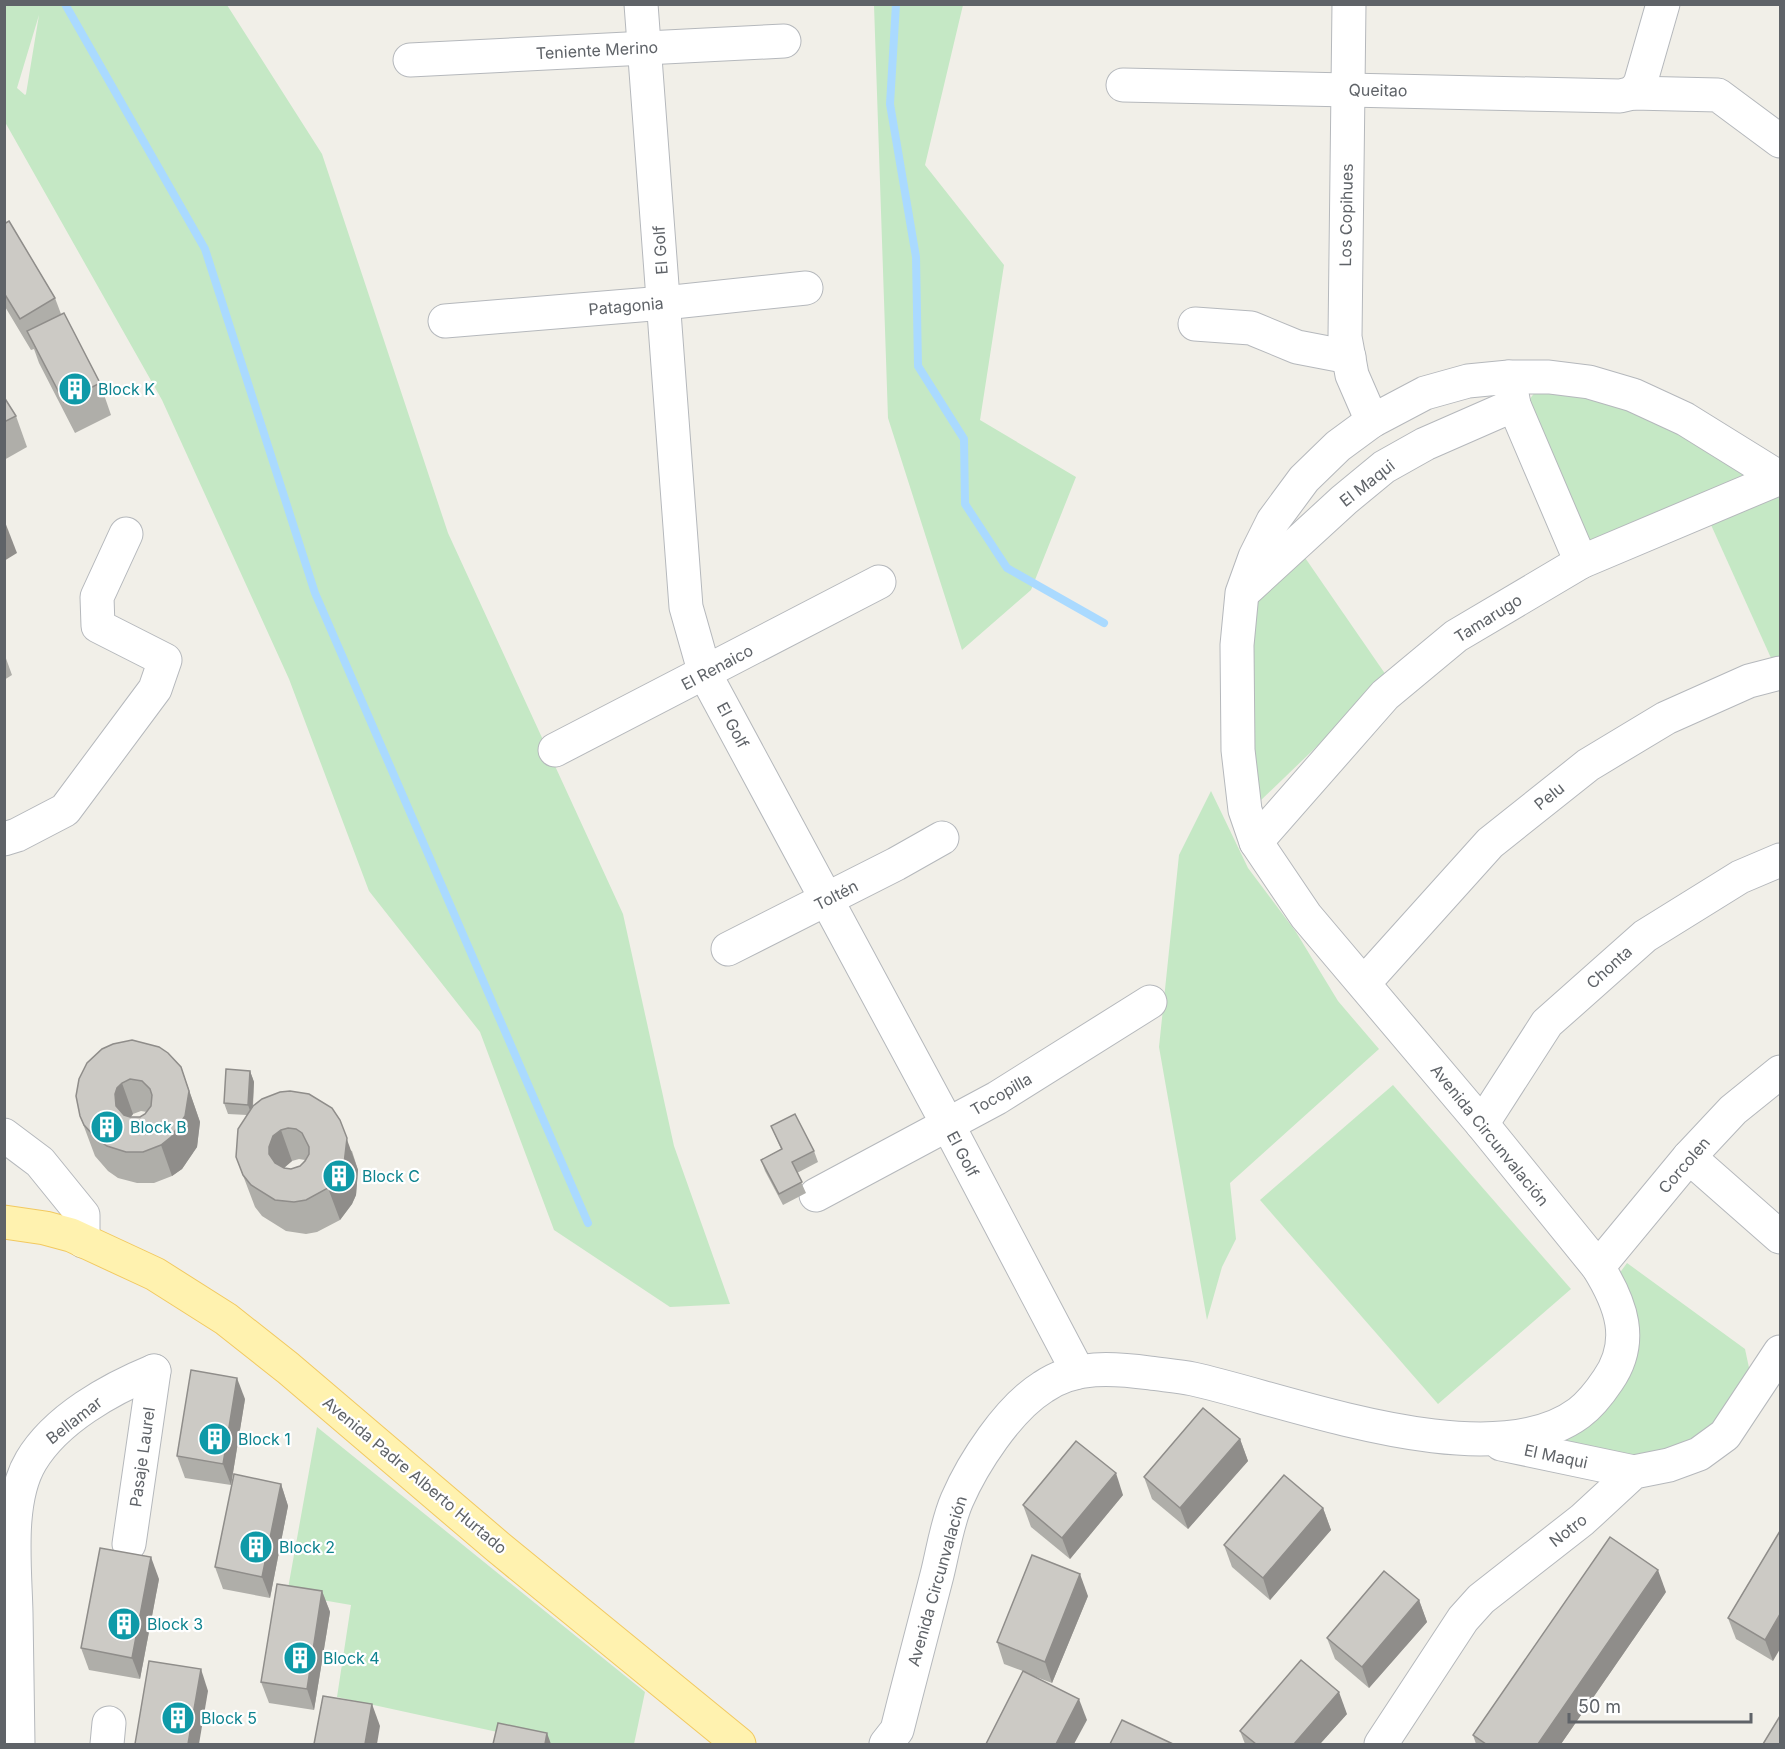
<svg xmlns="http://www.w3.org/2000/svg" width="1785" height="1749" font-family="Inter,sans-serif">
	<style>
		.green { fill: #c5e8c5; fill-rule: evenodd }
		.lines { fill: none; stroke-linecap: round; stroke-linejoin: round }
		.stream { stroke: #aadaff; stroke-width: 8 }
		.minor-casing { stroke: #b5b8bc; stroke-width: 35 }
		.major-casing { stroke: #f2c960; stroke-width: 35 }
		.minor { stroke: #fff; stroke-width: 33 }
		.major { stroke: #fff2af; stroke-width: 33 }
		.wall { fill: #afaea9; fill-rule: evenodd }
		.shaded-wall { fill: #8f8d8a }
		.building { fill: #cccac5; stroke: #8f8d8a; stroke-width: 1.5; fill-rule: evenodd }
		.labels { text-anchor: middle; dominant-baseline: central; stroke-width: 4.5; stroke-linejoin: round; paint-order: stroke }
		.street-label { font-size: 16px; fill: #5f6368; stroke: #fff }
		.culture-label { font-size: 16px; fill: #0d838f; stroke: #fff; text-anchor: start }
	</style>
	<rect width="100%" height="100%" fill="#f1efe8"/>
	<g class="green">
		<path d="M 4,5 L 227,5 L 322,154 L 448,533 L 623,914 L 674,1146 L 730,1304 L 670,1307 L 554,1230 L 480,1032 L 369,891 L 289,679 L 162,400 L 5,122 ZM 39,15 L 26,94 L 25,95 L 17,88 Z"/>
		<polygon points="874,5 963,5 925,165 1004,265 980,420 1076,477 1031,590 962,650 888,418"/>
		<polygon points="1535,392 1603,397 1696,436 1761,479 1588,552 1524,407"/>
		<polygon points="1770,489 1780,498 1780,657 1771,658 1707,516"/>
		<polygon points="1299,549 1388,678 1259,802 1249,674 1255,586"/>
		<polygon points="1211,791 1248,868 1296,932 1338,1001 1379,1049 1230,1183 1236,1239 1222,1267 1207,1320 1159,1047 1179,855"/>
		<polygon points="1393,1085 1571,1289 1438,1404 1260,1200"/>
		<polygon points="1627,1263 1745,1349 1751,1377 1712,1430 1668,1456 1631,1462 1550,1442 1619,1390 1616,1278"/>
		<polygon points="317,1427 645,1692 634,1744 552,1744 337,1697 351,1605 287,1594"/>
	</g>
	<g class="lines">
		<g class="stream">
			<polyline points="65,4 205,249 315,593 588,1223"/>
			<polyline points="896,4 890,104 916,257 918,366 964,439 965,504 1007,568 1104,623"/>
		</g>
		<defs>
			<g id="minor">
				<polyline points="641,4 686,607 705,674 948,1125 1078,1372"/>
				<polyline points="1349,4 1345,337 1352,375 1372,421"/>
				<polyline points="410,60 784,41"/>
				<polyline points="1123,85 1620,96 1633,93 1718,95 1780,141"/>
				<polyline points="1633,93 1640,84 1663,4"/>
				<polyline points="445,321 664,303 806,288"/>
				<polyline points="1195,324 1251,328 1297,347 1349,357"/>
				<polyline points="1514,405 1581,562"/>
				<polyline points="1248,588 1344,500 1384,467 1425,444 1514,405 1509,377"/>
				<polyline points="555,750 879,582"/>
				<polyline points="4,839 17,835 65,810 155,689 165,660 98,626 97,597 126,534"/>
				<polyline points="1256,842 1385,695 1456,636 1581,562 1780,478"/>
				<polyline points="728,949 896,864 942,838"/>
				<polyline points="1364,983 1490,843 1588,765 1666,718 1749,681 1780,673"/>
				<polyline points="1482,1124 1547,1023 1645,936 1740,877 1780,860"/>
				<polyline points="4,1135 40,1162 83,1215 83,1241"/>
				<polyline points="1689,1157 1780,1237"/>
				<polyline points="816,1195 997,1098 1150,1002"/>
				<polyline points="1598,1267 1689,1157 1733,1110 1780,1072"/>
				<polyline points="1501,1444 1634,1472"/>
				<polyline points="129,1544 154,1371"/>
				<path d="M 18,1744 C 17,1701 17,1657 16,1613 C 15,1567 7,1501 31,1461 C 56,1419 110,1389 154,1371"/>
				<polyline points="107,1744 109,1723"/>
				<path d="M 886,1744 L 897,1730 C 910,1678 924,1626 937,1575 C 943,1551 947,1523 957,1500 C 973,1463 1008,1409 1043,1387 C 1075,1365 1113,1368 1150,1373 C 1164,1375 1179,1376 1193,1379 C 1292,1401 1490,1479 1579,1413 C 1591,1404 1600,1392 1608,1380 C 1635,1341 1621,1304 1598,1267 L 1482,1124 L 1306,916 L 1256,842 L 1245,810 L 1238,750 L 1237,645 L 1242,593 L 1255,557 L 1273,521 L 1304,479 L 1338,446 L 1372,421 L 1425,393 L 1468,381 L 1509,377 L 1549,377 L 1589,382 L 1633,395 L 1685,419 L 1780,478"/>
				<polyline points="1381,1744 1463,1619 1481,1599 1582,1520 1634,1472 1669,1465 1699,1454 1725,1435 1780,1352"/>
			</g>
			<polyline id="major" points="4,1222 45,1228 71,1235 155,1274 226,1319 288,1368 498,1547 739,1744"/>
		</defs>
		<use href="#minor" class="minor-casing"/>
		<use href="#major" class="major-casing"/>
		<use href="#minor" class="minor"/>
		<use href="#major" class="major"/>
	</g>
	<g class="wall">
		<polygon points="4,224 55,298 61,314 100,383 111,415 75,433 39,363 34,349 31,350 4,305"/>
		<polygon points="4,397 16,416 27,447 4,460"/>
		<polygon points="4,653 12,675 4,680"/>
		<path d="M 113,1044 L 181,1067 L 200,1122 L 197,1147 L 182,1169 L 172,1176 L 154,1183 L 137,1183 L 118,1178 L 108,1171 L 95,1156 L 80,1116 ZM 141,1111 L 147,1112 L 145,1114 L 140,1117 L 131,1117 L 133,1114 Z"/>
		<path d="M 250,1071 L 254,1082 L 253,1107 L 352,1151 L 358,1170 L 356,1195 L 352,1204 L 340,1220 L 317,1232 L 306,1234 L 286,1231 L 262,1216 L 255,1207 L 236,1157 L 247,1115 L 228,1114 L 224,1103 ZM 299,1159 L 305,1160 L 300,1166 L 291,1169 L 284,1168 L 292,1161 Z"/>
		<polygon points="771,1126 814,1151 818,1162 797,1173 806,1193 783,1205 765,1171 761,1160 781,1149"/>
		<polygon points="245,1399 231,1485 185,1478 177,1456"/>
		<polygon points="1240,1439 1248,1461 1188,1529 1152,1499 1144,1477"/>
		<polygon points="281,1484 288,1506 270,1598 223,1589 215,1567"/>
		<polygon points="1123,1495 1070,1559 1031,1527 1023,1505"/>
		<polygon points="1323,1508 1331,1530 1270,1600 1232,1567 1224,1545"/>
		<polygon points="1780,1531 1773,1661 1736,1639 1728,1618"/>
		<polygon points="159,1579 140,1679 89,1670 81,1648"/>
		<polygon points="322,1591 330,1612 314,1710 269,1703 261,1682"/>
		<polygon points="1666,1592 1561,1744 1476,1744 1473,1735"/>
		<polygon points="1088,1596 1052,1683 1031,1675 1087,1720 1023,1671 1004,1664 997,1642"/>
		<polygon points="1419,1600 1427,1622 1369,1688 1335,1659 1327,1638"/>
		<polygon points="1347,1714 1320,1744 1245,1744 1240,1731"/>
	</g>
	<g class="shaded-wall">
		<polygon points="4,522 5,522 17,553 4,561"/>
		<polygon points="181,1067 200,1122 197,1147 182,1169 172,1176 161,1145"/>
		<polygon points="250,1071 254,1082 252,1116 248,1105"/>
		<polygon points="122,1083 133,1114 129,1119 126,1125 116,1106 115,1094 117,1088"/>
		<polygon points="340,1120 358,1170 356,1195 352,1204 340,1220 328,1188"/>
		<polygon points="281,1130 292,1161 285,1167 280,1178 269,1154 269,1147 273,1136"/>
		<polygon points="237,1378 245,1399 231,1485 223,1464"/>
		<polygon points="1240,1439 1248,1461 1188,1529 1180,1508"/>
		<polygon points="1116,1473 1123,1495 1070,1559 1062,1538"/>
		<polygon points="281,1484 288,1506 270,1598 262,1577"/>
		<polygon points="1323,1508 1331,1530 1270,1600 1263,1578"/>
		<polygon points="151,1557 159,1579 140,1679 132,1658"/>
		<polygon points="1658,1570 1666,1592 1561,1744 1538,1744"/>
		<polygon points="1080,1574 1088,1596 1052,1683 1045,1662"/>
		<polygon points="322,1591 330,1612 314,1710 307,1689"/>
		<polygon points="1419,1600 1427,1622 1369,1688 1362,1667"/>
		<polygon points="1780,1614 1780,1649 1773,1661 1765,1640"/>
		<polygon points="201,1669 208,1691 199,1744 188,1744"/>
		<polygon points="1339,1692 1347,1714 1320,1744 1294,1744"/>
		<polygon points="1079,1699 1087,1720 1074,1744 1056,1744"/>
		<polygon points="372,1704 380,1726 377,1744 365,1744"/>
		<polygon points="547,1733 551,1744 545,1744"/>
	</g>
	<g class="building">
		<polygon points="9,221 55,298 20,319 4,293 4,224"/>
		<polygon points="64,313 100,383 64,402 27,331"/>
		<polygon points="4,397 16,416 4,422"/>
		<path d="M 132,1040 L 159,1047 L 168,1053 L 181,1067 L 189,1091 L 185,1116 L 171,1137 L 161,1145 L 143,1152 L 126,1152 L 107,1146 L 97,1139 L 84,1125 L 80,1116 L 76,1096 L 79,1079 L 87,1063 L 102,1049 L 113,1044 ZM 130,1079 L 142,1081 L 150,1089 L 152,1095 L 151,1106 L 145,1114 L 140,1117 L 130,1117 L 124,1115 L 116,1106 L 115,1094 L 117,1088 L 122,1083 Z"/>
		<polygon points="226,1069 250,1071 248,1105 224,1103"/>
		<path d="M 290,1091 L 309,1094 L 332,1108 L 340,1120 L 347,1138 L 344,1164 L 340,1173 L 328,1188 L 306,1200 L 294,1202 L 275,1200 L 251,1185 L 243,1175 L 236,1157 L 238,1129 L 253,1106 L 262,1099 L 280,1092 ZM 288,1128 L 296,1129 L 302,1133 L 309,1147 L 309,1154 L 305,1161 L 300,1166 L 291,1169 L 284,1168 L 275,1163 L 269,1154 L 269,1147 L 273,1136 L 281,1130 Z"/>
		<polygon points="795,1114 814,1151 792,1162 802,1182 779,1194 761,1160 782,1149 771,1126"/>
		<polygon points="191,1370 237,1378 223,1464 177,1456"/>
		<polygon points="1203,1408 1240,1439 1180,1508 1144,1477"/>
		<polygon points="1076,1441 1116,1473 1062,1538 1023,1505"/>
		<polygon points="234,1474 281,1484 262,1577 215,1567"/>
		<polygon points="1284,1475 1323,1508 1263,1578 1224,1545"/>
		<polygon points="1780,1531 1780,1614 1765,1640 1728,1618"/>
		<polygon points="1610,1537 1658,1570 1538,1744 1486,1744 1473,1735"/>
		<polygon points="100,1548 151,1557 132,1658 81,1648"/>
		<polygon points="1032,1555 1080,1574 1045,1662 997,1642"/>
		<polygon points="1384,1571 1419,1600 1362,1667 1327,1638"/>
		<polygon points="277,1584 322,1591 307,1689 261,1682"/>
		<polygon points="1301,1660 1339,1692 1294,1744 1256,1744 1240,1731"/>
		<polygon points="149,1661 201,1669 188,1744 135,1744"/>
		<polygon points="1023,1671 1079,1699 1056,1744 986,1744"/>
		<polygon points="323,1696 372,1704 365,1744 314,1744"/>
		<polygon points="1780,1716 1780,1744 1763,1744"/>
		<polygon points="1122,1720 1173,1744 1110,1744"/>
		<polygon points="498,1723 547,1733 545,1744 493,1744"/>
	</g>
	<defs>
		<symbol id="building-disc" viewBox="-11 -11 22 22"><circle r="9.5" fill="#0f9aa8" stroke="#fff"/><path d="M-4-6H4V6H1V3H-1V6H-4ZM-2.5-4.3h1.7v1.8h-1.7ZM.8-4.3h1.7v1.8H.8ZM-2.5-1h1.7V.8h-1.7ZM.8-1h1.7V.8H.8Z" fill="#fff"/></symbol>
	</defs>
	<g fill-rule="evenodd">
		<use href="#building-disc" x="56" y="370" width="38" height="38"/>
		<use href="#building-disc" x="88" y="1108" width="38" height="38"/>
		<use href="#building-disc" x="320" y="1157" width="38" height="38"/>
		<use href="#building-disc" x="196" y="1420" width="38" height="38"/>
		<use href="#building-disc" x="237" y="1528" width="38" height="38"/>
		<use href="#building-disc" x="105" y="1605" width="38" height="38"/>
		<use href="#building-disc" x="281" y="1639" width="38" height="38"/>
		<use href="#building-disc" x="159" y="1699" width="38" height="38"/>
	</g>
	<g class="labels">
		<g class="street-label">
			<text transform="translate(597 50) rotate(-3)">Teniente Merino</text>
			<text transform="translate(1378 90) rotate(1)">Queitao</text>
			<text transform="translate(1346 215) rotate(-89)">Los Copihues</text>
			<text transform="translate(660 250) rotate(-94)">El Golf</text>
			<text transform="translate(626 306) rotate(-5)">Patagonia</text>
			<text transform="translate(1367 483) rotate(-38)">El Maqui</text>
			<text transform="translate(1488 618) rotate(-32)">Tamarugo</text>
			<text transform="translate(717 667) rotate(-28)">El Renaico</text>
			<text transform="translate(733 725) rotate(62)">El Golf</text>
			<text transform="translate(1549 796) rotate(-39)">Pelu</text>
			<text transform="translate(836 895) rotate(-27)">Toltén</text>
			<text transform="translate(1609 967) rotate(-42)">Chonta</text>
			<text transform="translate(1001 1094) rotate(-30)">Tocopilla</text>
			<text transform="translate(1490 1135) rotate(51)">Avenida Circunvalación</text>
			<text transform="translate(963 1154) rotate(62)">El Golf</text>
			<text transform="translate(1684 1165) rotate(-49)">Corcolen</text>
			<text transform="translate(74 1420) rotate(-38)">Bellamar</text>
			<text transform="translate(1556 1456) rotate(12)">El Maqui</text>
			<text transform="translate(142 1457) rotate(-82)">Pasaje Laurel</text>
			<text transform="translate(415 1475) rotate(40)">Avenida Padre Alberto Hurtado</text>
			<text transform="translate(1568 1530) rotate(-38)">Notro</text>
			<text transform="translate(937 1581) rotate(-74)">Avenida Circunvalación</text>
		</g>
		<g class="culture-label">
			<text x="98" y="389">Block K</text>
			<text x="130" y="1127">Block B</text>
			<text x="362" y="1176">Block C</text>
			<text x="238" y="1439">Block 1</text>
			<text x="279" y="1547">Block 2</text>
			<text x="147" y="1624">Block 3</text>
			<text x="323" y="1658">Block 4</text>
			<text x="201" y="1718">Block 5</text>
		</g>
	</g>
	<rect width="1785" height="1749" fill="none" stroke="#5f6368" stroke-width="12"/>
	<path d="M1569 1713v9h182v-9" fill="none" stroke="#5f6368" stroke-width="3"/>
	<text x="1578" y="1713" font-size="18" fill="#5f6368" stroke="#ffffff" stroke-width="4.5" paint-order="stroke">50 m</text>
</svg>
